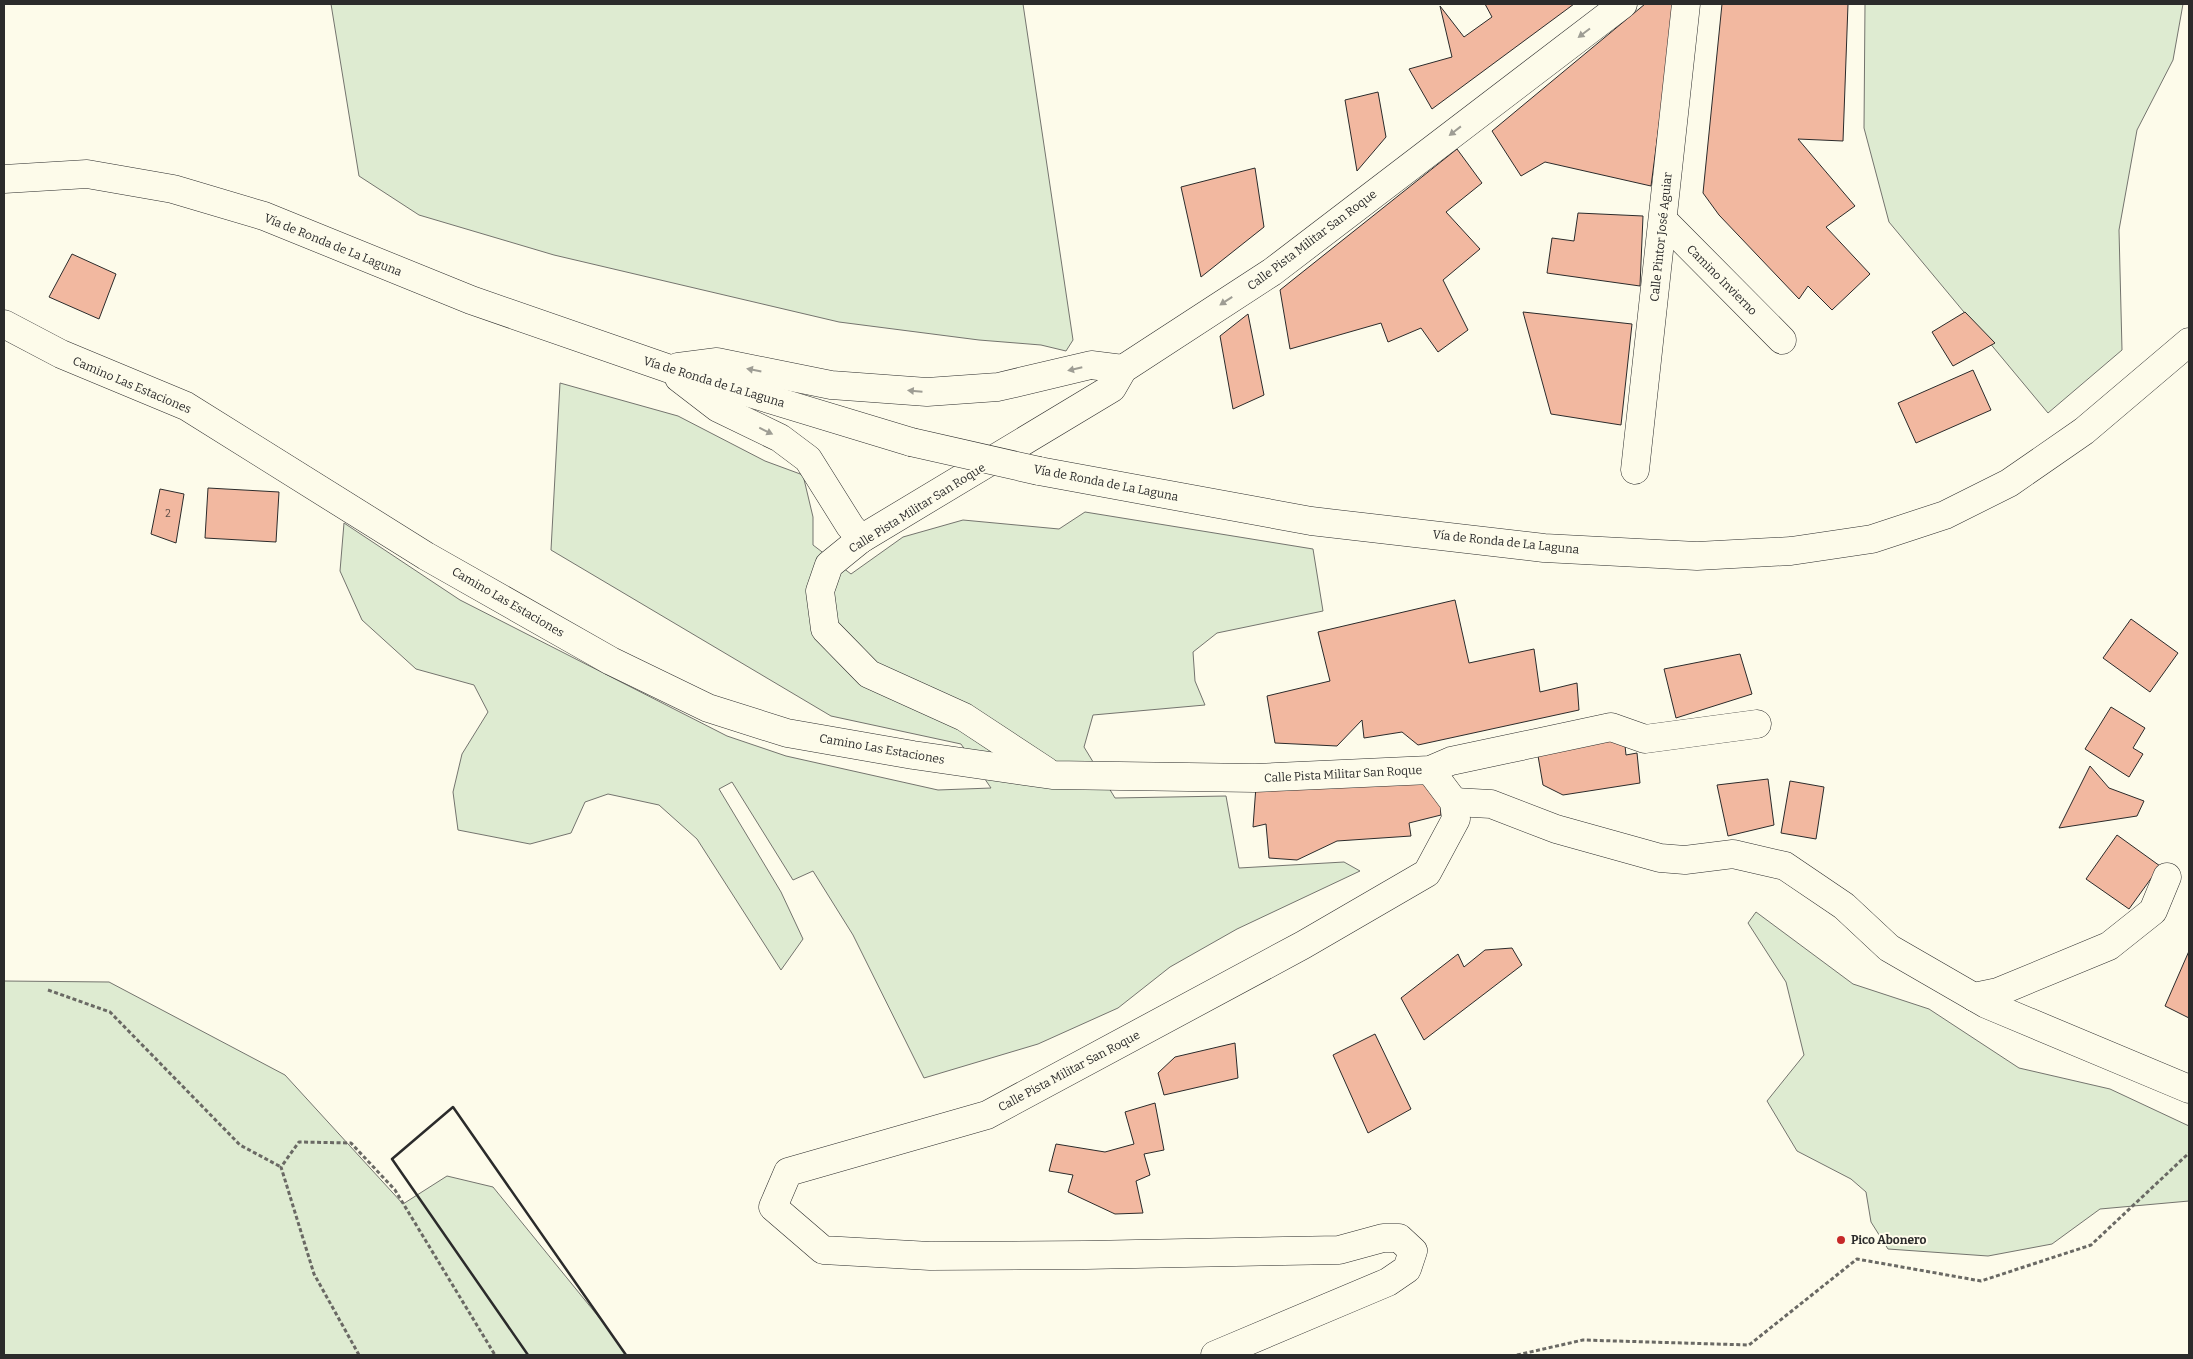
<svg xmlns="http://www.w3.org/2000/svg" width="2193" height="1359" font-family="Bitter,serif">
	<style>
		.green { fill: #deebd1; stroke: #74746e }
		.building { fill: #f2b8a0; stroke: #2b2b2b }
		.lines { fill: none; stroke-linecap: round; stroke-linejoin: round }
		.minor-casing { stroke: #2b2b2b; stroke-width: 29 }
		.major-casing { stroke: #2b2b2b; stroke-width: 29 }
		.path { stroke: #6a6964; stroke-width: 3; stroke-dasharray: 4 2.5; stroke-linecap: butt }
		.minor { stroke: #fdfbea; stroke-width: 28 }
		.major { stroke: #fdfbea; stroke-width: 28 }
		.major-bridge-casing { stroke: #2b2b2b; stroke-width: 29; stroke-linecap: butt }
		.major-bridge { stroke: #fdfbea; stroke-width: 28 }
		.wall { stroke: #2b2b2b; stroke-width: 2.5 }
		.oneway { fill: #9e9d94 }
		.poi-dot { fill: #c62828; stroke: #fdfbea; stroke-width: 2 }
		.labels { text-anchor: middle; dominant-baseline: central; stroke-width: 4; stroke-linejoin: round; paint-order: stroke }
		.number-label { font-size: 10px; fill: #5d4e48 }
		.street-label { font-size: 12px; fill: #2b2b2b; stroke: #fdfbea }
		.poi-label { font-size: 12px; font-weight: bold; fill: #2b2b2b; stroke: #fdfbea; text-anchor: start }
	</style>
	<rect width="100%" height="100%" fill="#fdfbea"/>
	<g class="green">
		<polygon points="331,4 1023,4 1073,340 1066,351 1041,345 979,340 839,322 554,255 419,215 359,176"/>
		<polygon points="1865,4 2183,4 2173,60 2137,130 2119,230 2122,350 2048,413 1889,222 1864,128"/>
		<polygon points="560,383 678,416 765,461 803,475 813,517 813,545 851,574 903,537 963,520 1059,529 1085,512 1313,549 1323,611 1217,633 1193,652 1195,681 1205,705 1093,715 1084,747 1115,798 1226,796 1239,868 1344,862 1360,871 1237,929 1170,967 1118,1008 1038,1044 924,1078 853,935 813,871 793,880 732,782 719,789 781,892 803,939 781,970 697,839 659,805 608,794 585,802 571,833 530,844 458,830 453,792 462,754 488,712 474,685 416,669 362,620 340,571 344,523 460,600 727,736 786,756 938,790 991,788 961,744 831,716 551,550"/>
		<polygon points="1756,912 1853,984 1929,1009 2019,1068 2110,1089 2189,1126 2189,1201 2100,1209 2052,1244 1988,1256 1888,1249 1871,1222 1866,1192 1851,1179 1797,1151 1767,1101 1804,1055 1786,982 1748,923"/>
		<polygon points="4,981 109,982 285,1075 403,1204 447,1176 493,1187 606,1326 626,1355 4,1355"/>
	</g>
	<g class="building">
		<polygon points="1485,4 1574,4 1432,109 1409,69 1452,57 1440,6 1464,37 1492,17"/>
		<polygon points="1645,4 1675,4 1651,186 1545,162 1521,176 1492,131"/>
		<polygon points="1722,4 1848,4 1843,141 1798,139 1855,206 1826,227 1870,274 1832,310 1808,286 1799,299 1719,215 1703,193"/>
		<polygon points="1378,92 1386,137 1357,171 1345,100"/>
		<polygon points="1457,149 1482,183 1446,212 1480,249 1443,280 1468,330 1438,352 1421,328 1388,342 1381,323 1290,349 1280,290"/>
		<polygon points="1255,168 1264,227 1201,277 1181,187"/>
		<polygon points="1578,213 1643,216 1640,286 1547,273 1552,238 1574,241"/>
		<polygon points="72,254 116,274 99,319 49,297"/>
		<polygon points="1523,312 1632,324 1621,425 1551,414"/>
		<polygon points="1965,312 1995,343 1953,366 1932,332"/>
		<polygon points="1248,314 1264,395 1233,409 1220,336"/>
		<polygon points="1973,370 1991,410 1916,443 1898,403"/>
		<polygon points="208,488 279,492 276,542 205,538"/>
		<polygon points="160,489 184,494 176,543 151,534"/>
		<polygon points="1455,600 1469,663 1534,649 1540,692 1577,683 1579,710 1418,745 1402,732 1364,738 1362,720 1337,746 1275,743 1267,696 1330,681 1318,632"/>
		<polygon points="2131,619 2178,653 2150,692 2103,658"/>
		<polygon points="1740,654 1752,694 1676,718 1664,669"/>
		<polygon points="2111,707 2145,728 2133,748 2143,754 2129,777 2085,749"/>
		<polygon points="1624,736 1626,755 1637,753 1640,783 1563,795 1543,785 1537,750"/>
		<polygon points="2090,766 2109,788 2144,801 2137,816 2059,828"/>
		<polygon points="1768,779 1774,825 1728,836 1717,785"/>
		<polygon points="1790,781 1824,787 1816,839 1781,833"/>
		<polygon points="1428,782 1440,799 1441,815 1409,823 1411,836 1337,841 1297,860 1269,858 1266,824 1253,827 1256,786"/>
		<polygon points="2117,835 2160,866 2129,909 2086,879"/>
		<polygon points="1512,948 1522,965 1424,1040 1401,998 1458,954 1464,967 1485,950"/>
		<polygon points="2189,951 2189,1018 2165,1006"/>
		<polygon points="1375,1034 1411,1109 1368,1133 1333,1055"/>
		<polygon points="1235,1043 1238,1078 1164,1095 1158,1073 1175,1057"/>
		<polygon points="1155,1103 1164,1150 1144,1154 1150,1175 1136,1181 1143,1213 1115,1214 1068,1192 1073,1175 1049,1171 1056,1144 1105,1152 1134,1144 1125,1112"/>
	</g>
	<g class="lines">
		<defs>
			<g id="minor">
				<polyline points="1663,220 1782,340"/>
				<polyline points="4,324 61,354 186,406 426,556 611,661 708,708 787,733 913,755 1052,775 1255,778 1430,770 1451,761 1611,727 1645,739 1757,724"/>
				<polyline points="1635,470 1686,4"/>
				<polyline points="1046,771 964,717 869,674 825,629 820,591 829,565 861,539 1112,388 1123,369 1272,272 1623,4"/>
				<polyline points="1454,802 1491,804 1556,829 1660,858 1685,860 1733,854 1785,866 1844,906 1889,948 1986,1004 2189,1089"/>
				<polyline points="1974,997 1998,992 2109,946 2153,911 2167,877"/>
				<polyline points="1215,1355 1388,1282 1407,1269 1413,1251 1399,1238 1383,1238 1339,1250 1086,1255 930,1256 823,1250 773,1207 788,1172 987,1115 1303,945 1427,873 1456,819 1454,802 1430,770"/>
			</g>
			<g id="major">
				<polyline points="4,179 87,174 173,189 264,216 471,300 667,368 911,442"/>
				<polyline points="678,367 717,362 831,385 927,392 998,387 1091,365 1123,369"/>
				<polyline points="679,378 718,408 780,438 808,459 850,526 861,539"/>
				<polyline points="1039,471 1311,521 1544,548 1697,556 1791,551 1872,539 1945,515 2009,483 2084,431 2189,342"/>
			</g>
		</defs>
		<use href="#minor" class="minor-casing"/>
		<use href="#major" class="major-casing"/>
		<g class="path">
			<polyline points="48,990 110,1012 240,1145 281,1167"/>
			<polyline points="359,1355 314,1274 281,1167 299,1142 351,1143 395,1190 495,1355"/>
			<polyline points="1517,1355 1583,1340 1749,1345 1857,1259 1981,1281 2091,1245 2189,1153"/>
		</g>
		<use href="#minor" class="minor"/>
		<use href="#major" class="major"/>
		<defs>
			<polyline id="major-bridge" points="911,442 1039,471"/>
		</defs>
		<use href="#major-bridge" class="major-bridge-casing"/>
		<use href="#major-bridge" class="major-bridge"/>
		<polyline class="wall" points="528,1355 392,1159 453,1107 626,1355"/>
	</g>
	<defs><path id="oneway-solid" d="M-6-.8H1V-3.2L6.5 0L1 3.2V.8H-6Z" transform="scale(1.25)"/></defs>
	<g class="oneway">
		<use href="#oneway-solid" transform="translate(1584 33) rotate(143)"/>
		<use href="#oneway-solid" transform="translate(1455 131) rotate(142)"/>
		<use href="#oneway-solid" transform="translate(1226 301) rotate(147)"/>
		<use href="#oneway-solid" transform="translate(1075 369) rotate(167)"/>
		<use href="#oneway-solid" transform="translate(754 370) rotate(-169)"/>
		<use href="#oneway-solid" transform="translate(915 391) rotate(-175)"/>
		<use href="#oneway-solid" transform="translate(766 431) rotate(26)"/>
	</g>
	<circle class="poi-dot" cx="1841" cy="1240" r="5"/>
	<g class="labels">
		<g class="number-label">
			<text x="168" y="514">2</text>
		</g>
		<g class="street-label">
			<text transform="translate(1661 237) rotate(-84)">Calle Pintor José Aguiar</text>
			<text transform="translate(1312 240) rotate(-37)">Calle Pista Militar San Roque</text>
			<text transform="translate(333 245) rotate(22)">Vía de Ronda de La Laguna</text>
			<text transform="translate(1722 280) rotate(45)">Camino Invierno</text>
			<text transform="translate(714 382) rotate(17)">Vía de Ronda de La Laguna</text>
			<text transform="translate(132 385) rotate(23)">Camino Las Estaciones</text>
			<text transform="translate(1106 483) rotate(11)">Vía de Ronda de La Laguna</text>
			<text transform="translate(917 508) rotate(-32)">Calle Pista Militar San Roque</text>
			<text transform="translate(1506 542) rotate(6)">Vía de Ronda de La Laguna</text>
			<text transform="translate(508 602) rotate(30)">Camino Las Estaciones</text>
			<text transform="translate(882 749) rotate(10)">Camino Las Estaciones</text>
			<text transform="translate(1343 774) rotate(-3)">Calle Pista Militar San Roque</text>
			<text transform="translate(1069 1071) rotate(-28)">Calle Pista Militar San Roque</text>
		</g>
		<g class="poi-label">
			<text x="1851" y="1240">Pico Abonero</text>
		</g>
	</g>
	<rect width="2193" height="1359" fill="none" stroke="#2b2b2b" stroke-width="10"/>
</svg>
